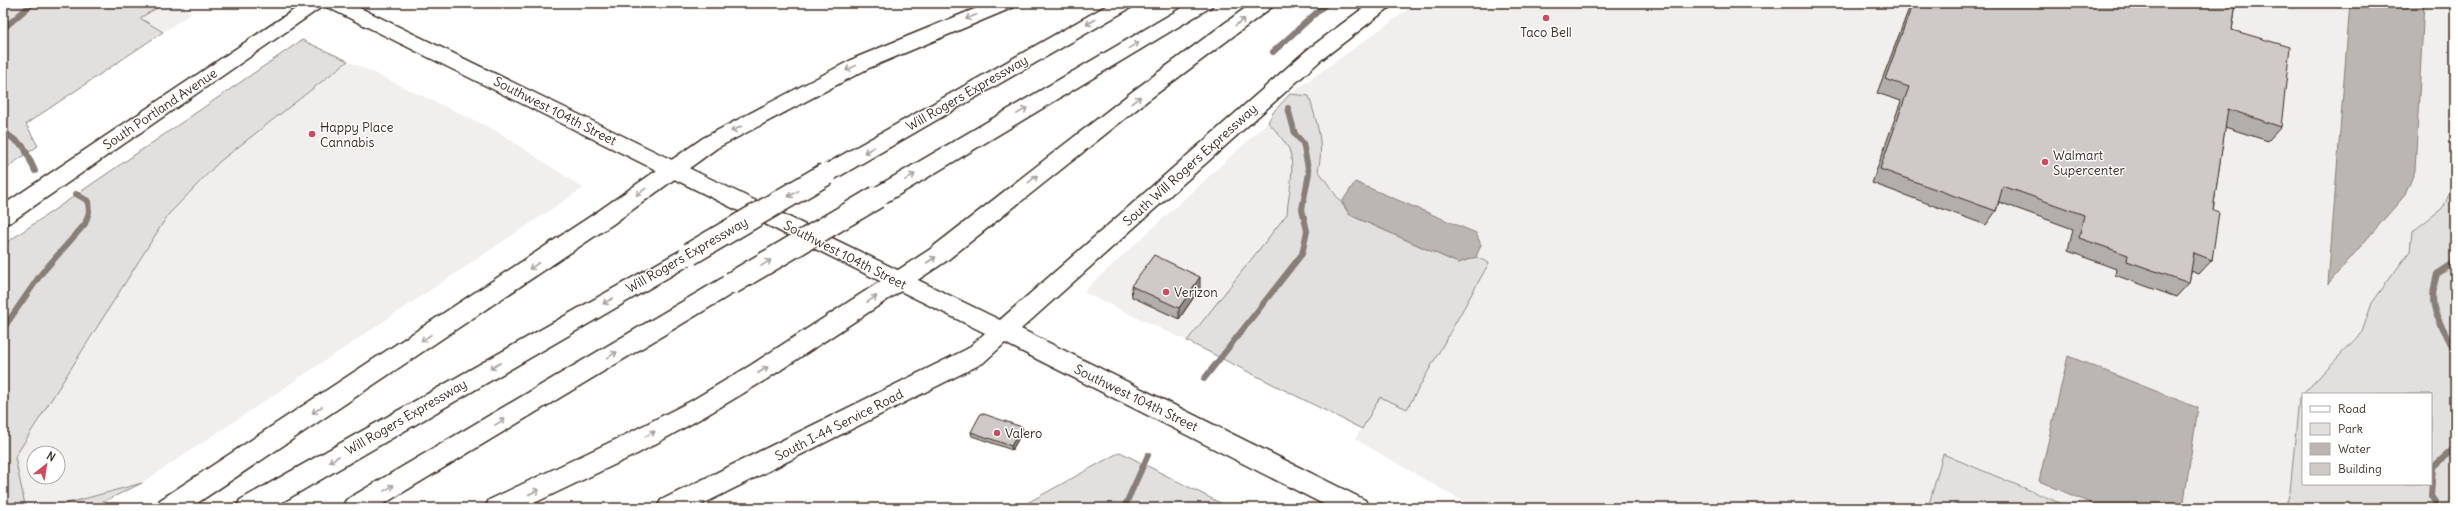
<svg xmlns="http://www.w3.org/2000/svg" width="2458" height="511" font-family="Delius,sans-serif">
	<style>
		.built { fill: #f1efee; fill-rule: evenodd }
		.green { fill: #e2e0de; stroke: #8e857e }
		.water { fill: #bcb6b3; stroke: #887e77 }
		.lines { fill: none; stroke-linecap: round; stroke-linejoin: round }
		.stream { stroke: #887e77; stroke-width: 6 }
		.secondary-casing { stroke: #3b2a1e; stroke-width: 3 }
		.highway-casing { stroke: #3b2a1e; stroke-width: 3 }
		.secondary { fill: #fff; fill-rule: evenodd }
		.highway { fill: #fff; fill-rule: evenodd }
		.highway-bridge-casing { stroke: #3b2a1e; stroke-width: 25; stroke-linecap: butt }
		.highway-bridge { stroke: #fff; stroke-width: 22 }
		.wall { fill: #b2aeab; stroke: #3b2a1e }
		.shaded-wall { fill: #918d8b; stroke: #3b2a1e }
		.building { fill: #cfcac7; stroke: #3b2a1e }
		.oneway { stroke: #a79f9a }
		.poi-dot { fill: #d1495b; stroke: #fff; stroke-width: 1.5 }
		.labels { text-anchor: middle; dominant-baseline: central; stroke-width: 3; stroke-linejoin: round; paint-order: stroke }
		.poi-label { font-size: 13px; fill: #3b2a1e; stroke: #fff; text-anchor: start }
		.street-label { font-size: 13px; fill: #3b2a1e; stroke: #fff }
	</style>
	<rect width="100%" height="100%" fill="#fff"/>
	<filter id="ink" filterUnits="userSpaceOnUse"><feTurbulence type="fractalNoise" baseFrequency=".025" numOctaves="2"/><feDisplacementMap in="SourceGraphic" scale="8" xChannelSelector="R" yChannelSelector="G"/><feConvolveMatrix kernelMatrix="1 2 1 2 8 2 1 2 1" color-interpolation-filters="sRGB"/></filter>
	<g filter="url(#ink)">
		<g class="built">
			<polygon points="165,3 174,3 192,13 163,32 139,18"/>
			<polygon points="1417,3 2350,3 2328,284 2405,195 2415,171 2424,3 2455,3 2455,178 2444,207 2412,232 2410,251 2372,303 2362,332 2299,398 2290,492 2285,508 2072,508 1943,454 1928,508 1474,508 1355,439 1380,397 1406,409 1489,263 1476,257 1481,245 1476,233 1355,182 1342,202 1318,170 1321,160 1309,96 1290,94"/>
			<path d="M 348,61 L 497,131 L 583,188 L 142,483 L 54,507 L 24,505 L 15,457 L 168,215 L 219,162 ZM 34,453 L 58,453 L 58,477 L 34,477 Z"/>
			<polygon points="1268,122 1289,149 1293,169 1288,192 1287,214 1187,341 1083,292"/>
		</g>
		<g class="green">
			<polygon points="3,3 165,3 140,18 163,32 26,124 38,146 3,170"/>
			<polygon points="302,40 348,61 219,162 168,215 15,457 25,505 54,507 142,483 91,508 3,508 3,245"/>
			<path d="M 1290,94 L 1309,96 C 1316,120 1325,145 1318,170 L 1350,215 L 1458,263 L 1476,257 L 1489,263 L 1407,409 L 1380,397 L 1362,429 L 1187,341 L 1287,214 C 1288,194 1296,167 1289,149 C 1284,140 1275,130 1268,122 L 1274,111 Z"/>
			<polygon points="2455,178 2455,508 2285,508 2290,492 2299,398 2303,394 2303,484 2431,484 2431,394 2303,394 2362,332 2372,303 2410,251 2412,232 2444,207"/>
			<polygon points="1120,452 1230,508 1018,508"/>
			<polygon points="1943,454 2072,508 1928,508"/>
		</g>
		<g class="water">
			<polygon points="2350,3 2424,3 2415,171 2405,195 2328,284"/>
			<polygon points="1355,182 1476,233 1481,245 1476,257 1458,263 1350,215 1342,202"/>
			<polygon points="2068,356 2198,408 2183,508 2102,508 2039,481"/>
		</g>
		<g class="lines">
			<g class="stream">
				<polyline points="3,29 33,3"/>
				<polyline points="1273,52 1327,3"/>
				<polyline points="3,131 24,147 35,171"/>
				<path d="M 2455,262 L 2437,274 C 2425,317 2443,318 2455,355"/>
				<polyline points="3,329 41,274 85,224 89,212 88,201 76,194"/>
				<polyline points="1204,379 1302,254 1307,231 1302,209 1309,173 1303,143 1295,134 1288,108"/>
				<polyline points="1124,508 1148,455"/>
				<polyline points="2439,508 2431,496 2433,467 2452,450 2455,441"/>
			</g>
			<defs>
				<polygon id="secondary" points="304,3 350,3 1000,320 1307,50 1370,3 1392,3 1390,7 1321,60 1021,329 1365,500 1369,508 1331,508 1005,343 983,363 695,508 657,508 661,500 967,349 985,333 327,7 326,4 11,222 3,224 3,205"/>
				<g id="highway">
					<polygon points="989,3 1016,3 1014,7 869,68 717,148 613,224 190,508 156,508 160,500 597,212 703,138 855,58"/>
					<polygon points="1111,3 1134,3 1132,7 833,180 826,182 819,180 816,174 819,168"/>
					<polygon points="1190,3 1213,3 1211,7 885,203 877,205 869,203 866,197 869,191"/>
					<polygon points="1252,3 1274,3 1272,7 1147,101 945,262 767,379 707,415 639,453 524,508 485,508 489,500 621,437 691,401 751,365 929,250 1133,91"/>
					<polygon points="690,245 698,248 701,254 698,260 272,508 236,508 240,500"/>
					<polygon points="732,274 740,277 743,283 740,289 377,508 342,508 346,500 724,277"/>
				</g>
			</defs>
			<use href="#secondary" class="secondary-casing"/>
			<use href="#highway" class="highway-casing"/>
			<use href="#secondary" class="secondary"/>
			<use href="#highway" class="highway"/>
			<defs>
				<g id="highway-bridge">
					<polyline points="690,254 826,174"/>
					<polyline points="732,283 877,197"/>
				</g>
			</defs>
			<use href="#highway-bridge" class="highway-bridge-casing"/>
			<use href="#highway-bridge" class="highway-bridge"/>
		</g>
		<g class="wall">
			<polygon points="1911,3 2236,3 2232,30 2281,127 2268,141 2225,127 2213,210 2212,260 2199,274 2191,271 2189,283 2176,297 2115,275 2116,269 2068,251 2073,229 1999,202 1996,211 1986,225 1872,183 1901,101 1877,93"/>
			<polygon points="1131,286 1200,288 1179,319 1132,297"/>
			<polygon points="1022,427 1023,431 1012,450 972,436 971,432"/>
		</g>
		<g class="shaded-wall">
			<polygon points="1200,277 1200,288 1179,319 1179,308"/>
			<polygon points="1022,427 1023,431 1012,450 1011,446"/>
		</g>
		<g class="building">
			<polygon points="1913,3 2236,3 2232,30 2290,47 2281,127 2228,109 2213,210 2219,212 2212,260 2194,253 2189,283 2127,261 2128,255 2079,238 2084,215 2003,186 1996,211 1880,169 1909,87 1885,79"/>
			<polygon points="1154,255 1200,277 1179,308 1131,286"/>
			<polygon points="981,413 1022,427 1011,446 971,432"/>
		</g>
		<defs><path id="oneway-shaft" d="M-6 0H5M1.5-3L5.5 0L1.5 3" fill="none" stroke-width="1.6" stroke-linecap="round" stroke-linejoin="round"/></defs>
		<g class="oneway">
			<use href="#oneway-shaft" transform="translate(971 17) rotate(158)"/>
			<use href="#oneway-shaft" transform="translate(1091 22) rotate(150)"/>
			<use href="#oneway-shaft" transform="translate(1240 22) rotate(-36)"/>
			<use href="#oneway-shaft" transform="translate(1134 45) rotate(-31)"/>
			<use href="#oneway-shaft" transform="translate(851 68) rotate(154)"/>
			<use href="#oneway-shaft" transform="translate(1136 100) rotate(-38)"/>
			<use href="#oneway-shaft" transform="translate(1022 111) rotate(-31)"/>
			<use href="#oneway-shaft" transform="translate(736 129) rotate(152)"/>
			<use href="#oneway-shaft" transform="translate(869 150) rotate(150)"/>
			<use href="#oneway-shaft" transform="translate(910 177) rotate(-31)"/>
			<use href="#oneway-shaft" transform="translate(1033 179) rotate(-38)"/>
			<use href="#oneway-shaft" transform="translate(641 192) rotate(144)"/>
			<use href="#oneway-shaft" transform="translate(793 194) rotate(150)"/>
			<use href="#oneway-shaft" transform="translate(931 260) rotate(-33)"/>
			<use href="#oneway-shaft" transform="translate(766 263) rotate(-31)"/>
			<use href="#oneway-shaft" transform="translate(534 266) rotate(146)"/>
			<use href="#oneway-shaft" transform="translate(872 299) rotate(-34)"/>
			<use href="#oneway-shaft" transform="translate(608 301) rotate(150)"/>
			<use href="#oneway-shaft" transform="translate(426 338) rotate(146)"/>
			<use href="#oneway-shaft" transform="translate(612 355) rotate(-31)"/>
			<use href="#oneway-shaft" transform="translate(495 366) rotate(150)"/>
			<use href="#oneway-shaft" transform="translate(763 370) rotate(-33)"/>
			<use href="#oneway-shaft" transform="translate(317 410) rotate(146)"/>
			<use href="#oneway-shaft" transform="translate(500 422) rotate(-31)"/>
			<use href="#oneway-shaft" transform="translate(650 434) rotate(-28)"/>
			<use href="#oneway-shaft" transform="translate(334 459) rotate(150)"/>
			<use href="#oneway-shaft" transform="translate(389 488) rotate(-31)"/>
			<use href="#oneway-shaft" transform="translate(534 492) rotate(-24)"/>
		</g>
	</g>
	<g class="poi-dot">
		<circle cx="1546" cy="18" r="4"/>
		<circle cx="312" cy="134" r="4"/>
		<circle cx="2045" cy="162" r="4"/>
		<circle cx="1166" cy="292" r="4"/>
		<circle cx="997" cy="433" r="4"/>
	</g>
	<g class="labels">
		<g class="poi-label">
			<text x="1546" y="32" text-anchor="middle">Taco Bell</text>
			<text x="320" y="127">Happy Place<tspan x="320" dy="15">Cannabis</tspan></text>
			<text x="2053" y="155">Walmart<tspan x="2053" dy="15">Supercenter</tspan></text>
			<text x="1174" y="292">Verizon</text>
			<text x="1005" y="433">Valero</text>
		</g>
		<g class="street-label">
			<text transform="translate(967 93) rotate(-30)">Will Rogers Expressway</text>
			<text transform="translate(160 109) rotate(-34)">South Portland Avenue</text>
			<text transform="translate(555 111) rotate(27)">Southwest 104th Street</text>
			<text transform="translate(1190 165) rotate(-42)">South Will Rogers Expressway</text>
			<text transform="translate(687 255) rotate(-30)">Will Rogers Expressway</text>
			<text transform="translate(845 255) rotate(27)">Southwest 104th Street</text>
			<text transform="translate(1136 398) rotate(26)">Southwest 104th Street</text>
			<text transform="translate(406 417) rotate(-30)">Will Rogers Expressway</text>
			<text transform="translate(839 425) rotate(-27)">South I-44 Service Road</text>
		</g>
	</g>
	<rect width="2458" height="511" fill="none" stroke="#fff" stroke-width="16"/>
	<rect x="8" y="8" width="2442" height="495" fill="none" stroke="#3b2a1e" stroke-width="1.5" filter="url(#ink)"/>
	<rect x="2302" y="393" width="130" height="92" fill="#ffffff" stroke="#b1aaa5"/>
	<rect x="2310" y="406" width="20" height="6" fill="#ffffff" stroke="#b1aaa5"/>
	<text x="2338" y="413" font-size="12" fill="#3b2a1e">Road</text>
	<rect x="2310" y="423" width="20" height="12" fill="#e2e0de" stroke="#b1aaa5"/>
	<text x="2338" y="433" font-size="12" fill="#3b2a1e">Park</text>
	<rect x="2310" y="443" width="20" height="12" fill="#bcb6b3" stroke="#b1aaa5"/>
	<text x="2338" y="453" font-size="12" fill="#3b2a1e">Water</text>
	<rect x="2310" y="463" width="20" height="12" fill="#cfcac7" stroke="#b1aaa5"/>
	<text x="2338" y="473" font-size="12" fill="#3b2a1e">Building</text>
	<g transform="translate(46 465) rotate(30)"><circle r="19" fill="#ffffff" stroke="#b1aaa5"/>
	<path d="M0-3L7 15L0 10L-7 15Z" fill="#d1495b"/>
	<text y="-6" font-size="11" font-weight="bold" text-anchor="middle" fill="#3b2a1e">N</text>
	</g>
</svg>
